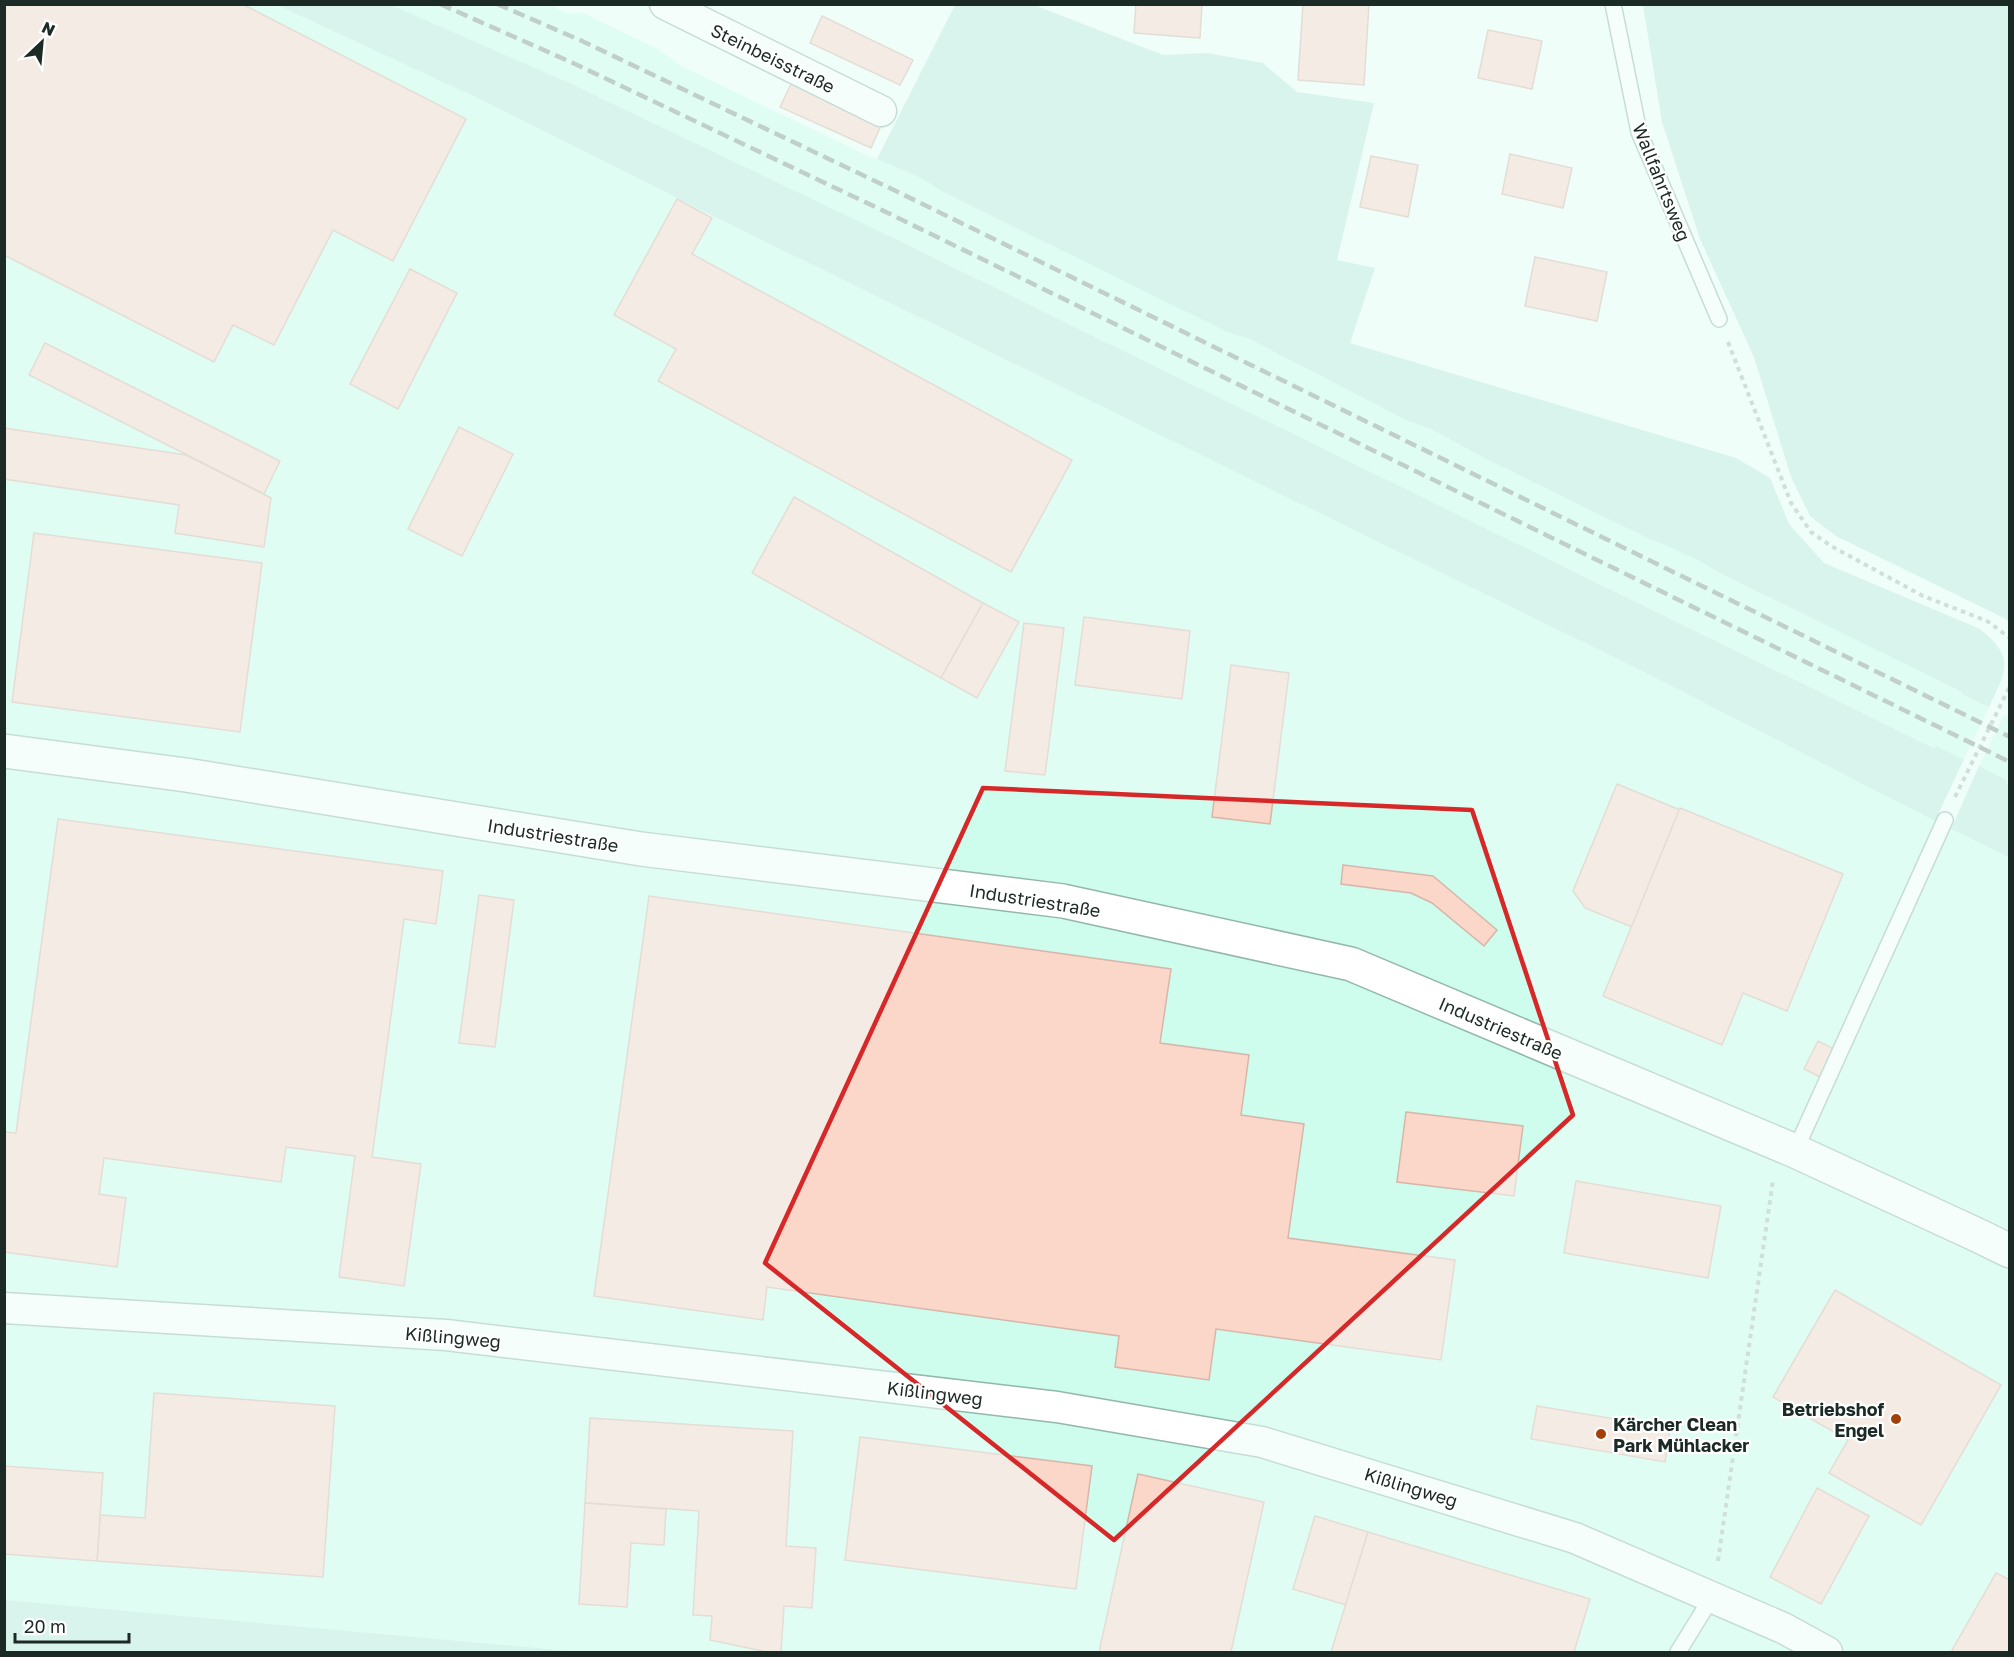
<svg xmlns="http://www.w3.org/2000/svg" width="2014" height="1657" font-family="'Golos Text',sans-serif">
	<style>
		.built { fill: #cefced }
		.green { fill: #bee9db }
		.building { fill: #fad7c9; stroke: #d7b6aa; stroke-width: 1.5 }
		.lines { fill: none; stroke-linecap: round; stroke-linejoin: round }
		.lane-casing { stroke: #94b7ac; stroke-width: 18 }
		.street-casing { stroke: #94b7ac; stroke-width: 33 }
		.secondary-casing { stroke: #94b7ac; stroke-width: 36 }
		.path { stroke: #abbab5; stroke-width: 4; stroke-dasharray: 4.5 4.5; stroke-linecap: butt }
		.lane { stroke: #fff; stroke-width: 15 }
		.street { stroke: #fff; stroke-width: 30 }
		.secondary { stroke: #fff; stroke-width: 33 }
		.rail { stroke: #899793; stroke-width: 4.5; stroke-dasharray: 12 6; stroke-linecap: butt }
		.marked { fill: none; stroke: #d62828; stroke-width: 4.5; stroke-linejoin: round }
		.poi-dot { fill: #a33f09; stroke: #fff; stroke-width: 2 }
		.labels { text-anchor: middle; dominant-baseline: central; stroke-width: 4.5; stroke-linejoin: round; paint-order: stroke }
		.street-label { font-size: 18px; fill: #1c2a26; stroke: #fff }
		.poi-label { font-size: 18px; font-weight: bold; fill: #1c2a26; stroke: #fff; text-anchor: end }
	</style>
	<rect width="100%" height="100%" fill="#effef9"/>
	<g class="built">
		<polygon points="548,4 569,14 581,12 658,49 681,66 868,156 895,165 921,178 945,193 1223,330 1251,340 1408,421 1435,431 1486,459 1645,537 1672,546 1697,559 1722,574 1963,692 1962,694 1989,707 1964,759 1937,746 1935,748 879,231 565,81 391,5"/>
		<polygon points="4,5 277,5 473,96 729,224 1644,672 1935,821 2009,857 2009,1652 582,1652 5,1600"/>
		<polygon points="2004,715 2009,718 2009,785 2006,783 2007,780 1979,766"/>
	</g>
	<g class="green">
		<polygon points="277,5 391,5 565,81 879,231 1934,748 1936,746 1964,759 1935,821 1644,672 729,224 473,96"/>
		<path d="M 955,5 L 1034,5 L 1163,55 L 1207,53 L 1263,63 L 1297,92 L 1374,103 L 1337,260 L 1375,268 L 1350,343 L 1736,458 L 1770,478 L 1789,524 L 1824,563 L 1980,629 C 2014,657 2008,668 1989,707 L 1962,694 L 1962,692 L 1722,574 C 1697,559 1672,547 1645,537 L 1486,459 L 1435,431 L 1408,421 L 1251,340 L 1223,330 L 945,193 L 921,178 L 877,159 Z"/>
		<polygon points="1643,5 2009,5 2009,623 2006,619 1836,536 1810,516 1791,477 1754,357 1700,239 1662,122"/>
		<polygon points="1979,766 2007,780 2006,783 2009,785 2009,857 1951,829"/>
		<polygon points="5,1600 582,1652 5,1652"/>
	</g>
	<g class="building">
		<polygon points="4,4 242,4 466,119 393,261 333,230 274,345 233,325 214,362 4,255"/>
		<polygon points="1136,4 1202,4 1200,38 1134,33"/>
		<polygon points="1303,4 1369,4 1364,85 1298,80"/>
		<polygon points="822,16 913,60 900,85 810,43"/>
		<polygon points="1488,30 1542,41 1532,89 1478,78"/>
		<polygon points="793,80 883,121 871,148 780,107"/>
		<polygon points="1510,154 1572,168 1563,208 1502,194"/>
		<polygon points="1371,156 1418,165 1408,217 1360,207"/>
		<polygon points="677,199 712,218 692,254 1072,460 1011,572 658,381 676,349 614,315"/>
		<polygon points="1535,257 1607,272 1597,321 1525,306"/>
		<polygon points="410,269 457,293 398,409 350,384"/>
		<polygon points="45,343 280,461 264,494 29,375"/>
		<polygon points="459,427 513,454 462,556 408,529"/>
		<polygon points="4,428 186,455 271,498 264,547 175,533 179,505 4,479"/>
		<polygon points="794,497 983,603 941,678 752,573"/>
		<polygon points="34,533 262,563 240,732 12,702"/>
		<polygon points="983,603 1019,622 977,698 941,678"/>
		<polygon points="1084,617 1190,631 1182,699 1075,685"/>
		<polygon points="1024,623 1064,628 1045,775 1005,771"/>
		<polygon points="1231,665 1289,673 1270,824 1212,817"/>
		<polygon points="1617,784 1680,810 1632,927 1585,908 1573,891"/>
		<polygon points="1680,808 1843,874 1787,1011 1743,993 1722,1045 1603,996"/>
		<polygon points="58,819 443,871 436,924 404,919 372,1157 421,1164 404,1286 339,1277 355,1156 286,1147 281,1182 104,1158 99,1194 126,1198 117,1267 4,1252 4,1132 16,1133"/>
		<polygon points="1343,865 1433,876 1497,930 1484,946 1432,903 1411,893 1341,884"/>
		<polygon points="479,895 514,900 495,1047 459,1043"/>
		<polygon points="649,896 1171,969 1160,1043 1249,1055 1241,1115 1304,1124 1288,1238 1455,1260 1441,1360 1216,1329 1209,1380 1115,1367 1119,1336 767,1287 763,1320 594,1296"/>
		<polygon points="1818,1041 1834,1049 1820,1077 1804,1069"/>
		<polygon points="1406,1112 1523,1126 1514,1196 1397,1182"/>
		<polygon points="1576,1181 1721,1206 1708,1278 1564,1253"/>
		<polygon points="1835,1290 2001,1385 1921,1525 1829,1473 1848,1440 1773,1397"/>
		<polygon points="154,1393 335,1406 323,1577 97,1561 100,1515 145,1518"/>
		<polygon points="1537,1406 1670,1428 1665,1462 1531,1439"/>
		<polygon points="590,1418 793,1431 786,1546 816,1548 812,1608 784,1606 781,1652 767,1652 710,1640 712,1616 693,1615 699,1511 585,1503"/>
		<polygon points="860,1437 1092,1466 1076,1589 845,1560"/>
		<polygon points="4,1466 103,1473 97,1561 4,1554"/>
		<polygon points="1138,1474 1264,1502 1231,1652 1099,1652"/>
		<polygon points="1817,1488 1869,1516 1821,1604 1770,1577"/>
		<polygon points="585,1503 666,1509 664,1545 631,1543 627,1607 579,1604"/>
		<polygon points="1315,1516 1368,1532 1346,1605 1293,1589"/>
		<polygon points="1368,1532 1590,1599 1574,1652 1331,1652"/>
		<polygon points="1996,1573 2010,1580 2010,1652 1951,1652"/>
	</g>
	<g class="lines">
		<defs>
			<g id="lane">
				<polyline points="1613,4 1639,132 1719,319"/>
				<polyline points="1795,1151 1945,820"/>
				<polyline points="1678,1652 1712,1597"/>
			</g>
			<g id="street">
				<polyline points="665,4 881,111"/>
				<polyline points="4,1308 446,1335 1057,1407 1262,1442 1575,1538 1783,1628 1827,1652"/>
			</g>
			<polyline id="secondary" points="4,751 186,775 641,849 1063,901 1351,964 1795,1151 1975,1234 2010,1251"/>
		</defs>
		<use href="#lane" class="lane-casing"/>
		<use href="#street" class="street-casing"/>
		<use href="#secondary" class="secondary-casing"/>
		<g class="path">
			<polyline points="1728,342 1791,503 1811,532 1831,546 1923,596 1987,621 2010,638"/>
			<polyline points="1955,797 2010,686"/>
			<polyline points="1718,1561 1773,1180"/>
		</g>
		<use href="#lane" class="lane"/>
		<use href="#street" class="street"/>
		<use href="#secondary" class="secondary"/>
		<g class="rail">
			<polyline points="440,4 573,63 888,213 2010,762"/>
			<polyline points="497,4 582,41 898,192 2010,737"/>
		</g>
	</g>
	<path d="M0 0H2014V1657H0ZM 983,788 L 1472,810 L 1573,1115 L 1114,1540 L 765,1263 Z" fill="#effef9" fill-opacity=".55" fill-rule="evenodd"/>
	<path class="marked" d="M 983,788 L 1472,810 L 1573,1115 L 1114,1540 L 765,1263 Z"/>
	<g class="poi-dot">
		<circle cx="1896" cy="1419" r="6"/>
		<circle cx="1601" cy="1434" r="6"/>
	</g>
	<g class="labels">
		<g class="street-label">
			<text transform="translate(773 58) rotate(26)">Steinbeisstraße</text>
			<text transform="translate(1662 182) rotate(68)">Wallfahrtsweg</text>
			<text transform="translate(553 835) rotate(9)">Industriestraße</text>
			<text transform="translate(1035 900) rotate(9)">Industriestraße</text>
			<text transform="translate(1501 1028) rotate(23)">Industriestraße</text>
			<text transform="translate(453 1337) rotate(5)">Kißlingweg</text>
			<text transform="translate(935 1393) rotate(7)">Kißlingweg</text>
			<text transform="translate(1411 1487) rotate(17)">Kißlingweg</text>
		</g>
		<g class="poi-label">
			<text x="1884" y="1409">Betriebshof<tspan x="1884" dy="21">Engel</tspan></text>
			<text x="1613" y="1424" text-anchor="start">Kärcher Clean<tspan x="1613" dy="21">Park Mühlacker</tspan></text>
		</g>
	</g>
	<rect width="2014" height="1657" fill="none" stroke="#1c2a26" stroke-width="12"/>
	<g transform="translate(42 42) rotate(26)" stroke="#ffffff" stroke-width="4.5" paint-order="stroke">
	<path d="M0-4.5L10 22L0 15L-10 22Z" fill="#1c2a26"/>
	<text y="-9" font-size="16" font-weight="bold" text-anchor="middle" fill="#1c2a26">N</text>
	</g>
	<path d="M15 1633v9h114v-9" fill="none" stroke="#1c2a26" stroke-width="3"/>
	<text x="24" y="1633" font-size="18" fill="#1c2a26" stroke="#ffffff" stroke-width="4.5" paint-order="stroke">20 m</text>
</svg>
